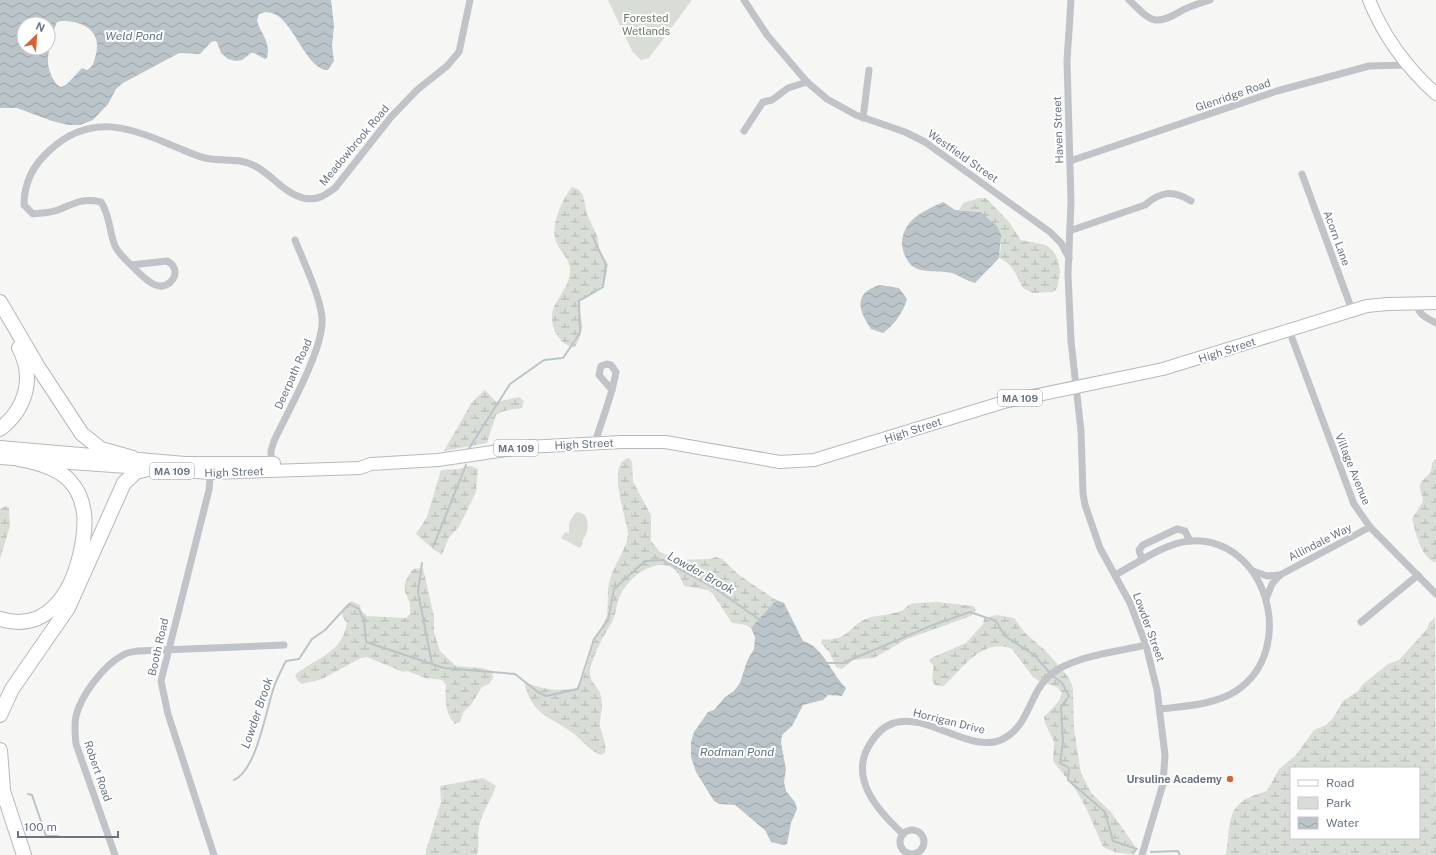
<svg xmlns="http://www.w3.org/2000/svg" width="1436" height="855" font-family="'Public Sans',sans-serif">
	<style>
		.wetland { fill: url(#wetland-marsh); fill-rule: evenodd }
		.green { fill: #d8ddd5 }
		.water { fill: url(#water-waves); fill-rule: evenodd }
		.lines { fill: none; stroke-linecap: round; stroke-linejoin: round }
		.stream { stroke: #bac4c9; stroke-width: 2 }
		.primary-casing { stroke: #b6b9bd; stroke-width: 14 }
		.motorway-casing { stroke: #b5b8bb; stroke-width: 16 }
		.minor { stroke: #c0c3c7; stroke-width: 7 }
		.primary { stroke: #fff; stroke-width: 12 }
		.motorway { stroke: #fff; stroke-width: 14 }
		.poi-dot { fill: #d76434; stroke: #fff; stroke-width: 1.5 }
		.labels { text-anchor: middle; dominant-baseline: central; stroke-width: 4; stroke-linejoin: round; paint-order: stroke }
		.shield { fill: #fff; stroke: #959ea8; stroke-width: 1 }
		.shield-label { font-size: 10px; font-weight: bold; fill: #687583 }
		.park-label { font-size: 11px; fill: #697a66; stroke: #fff }
		.street-label { font-size: 11px; fill: #687583; stroke: #fff }
		.poi-label { font-size: 11px; font-weight: bold; fill: #687583; stroke: #fff; text-anchor: end }
		.water-label { font-size: 12px; font-style: italic; fill: #63767f; stroke: #fff }
	</style>
	<defs>
		<pattern id="wetland-marsh" width="20" height="14" patternUnits="userSpaceOnUse"><rect width="20" height="14" fill="#d8ddd5"/><path d="M1 5h8M5 5V1M11 12h8M15 12V8" fill="none" stroke="#b3b8b2"/></pattern>
		<pattern id="water-waves" width="16" height="10" patternUnits="userSpaceOnUse"><rect width="16" height="10" fill="#bac4c9"/><path d="M0 5q4-4 8 0t8 0" fill="none" stroke="#9ba4a9"/></pattern>
	</defs>
	<rect width="100%" height="100%" fill="#f6f7f4"/>
	<g class="wetland">
		<path d="M 572,187 L 578,189 L 583,195 L 587,214 L 598,238 L 599,250 L 608,264 L 606,277 L 602,285 L 595,293 L 580,301 C 577,310 581,314 582,323 C 583,331 579,340 575,347 C 560,347 548,324 553,310 C 558,296 571,285 570,268 C 569,258 559,251 556,241 C 550,225 562,200 572,187 Z"/>
		<path d="M 979,198 L 986,198 L 1009,222 L 1021,240 L 1046,245 L 1054,252 L 1058,260 L 1060,272 L 1058,285 L 1056,290 L 1052,292 L 1033,293 L 1023,288 C 1016,275 1013,264 999,258 L 1001,245 L 980,212 L 959,210 L 963,203 Z"/>
		<polygon points="485,390 496,402 519,397 524,401 522,408 504,411 496,415 487,443 444,451 472,402"/>
		<path d="M 629,458 L 632,462 L 633,482 L 651,515 L 651,541 L 660,552 L 679,560 L 709,559 L 716,557 L 722,559 L 739,575 L 776,600 L 751,628 L 746,625 L 732,623 L 713,594 L 708,590 L 684,586 C 680,574 674,564 660,565 C 642,567 626,582 619,598 C 616,606 616,615 612,622 C 605,633 589,662 590,675 C 591,682 598,687 600,693 C 605,708 599,715 600,726 C 602,736 607,744 605,753 L 601,755 C 590,751 583,741 574,734 C 549,715 533,717 524,682 C 541,689 558,692 576,688 C 588,674 588,656 595,640 C 598,632 605,623 607,615 C 609,602 606,589 611,576 C 615,563 628,547 628,534 C 627,518 605,463 629,458 Z"/>
		<path d="M 1436,459 L 1436,563 C 1421,558 1416,533 1412,519 L 1423,501 C 1423,496 1419,490 1420,485 C 1424,476 1432,477 1432,463 Z"/>
		<polygon points="471,466 478,469 476,492 459,527 449,537 442,555 433,549 416,534 427,517 441,470 458,469"/>
		<polygon points="6,506 9,508 10,526 0,559 0,509"/>
		<path d="M 423,568 L 434,617 L 434,632 L 440,651 L 456,666 L 482,668 L 492,671 L 493,678 L 489,684 L 482,687 L 471,705 L 464,711 L 460,722 L 455,724 C 445,714 445,699 446,685 L 442,680 L 425,678 L 407,671 L 403,672 L 367,657 L 361,658 L 322,679 L 302,684 L 298,681 L 295,675 C 316,657 342,654 347,623 L 342,616 L 343,609 L 351,601 L 360,605 L 361,610 L 367,616 L 406,618 L 410,614 C 413,592 394,594 413,569 Z"/>
		<path d="M 936,602 L 974,606 L 976,610 L 971,616 L 907,639 L 874,658 L 853,660 L 842,669 L 836,667 L 830,653 L 821,643 L 822,639 C 847,643 852,623 868,618 C 878,615 891,615 901,611 C 905,610 907,605 911,604 C 918,602 928,603 936,602 Z"/>
		<path d="M 997,615 L 1014,618 L 1025,633 L 1046,651 L 1069,678 L 1073,688 L 1074,729 L 1081,773 L 1092,794 L 1111,812 L 1135,846 L 1136,851 L 1134,855 L 1115,852 L 1103,847 L 1087,810 L 1076,790 L 1053,761 L 1054,742 L 1045,723 L 1044,717 L 1059,701 L 1062,693 L 1057,687 L 1039,681 L 1033,677 L 1012,649 C 983,637 962,669 944,686 C 927,687 934,676 933,665 L 929,661 L 931,658 L 966,643 L 983,624 L 984,618 Z"/>
		<path d="M 1435,617 L 1436,855 L 1226,855 C 1232,818 1224,803 1267,791 L 1279,769 L 1296,755 L 1314,730 L 1326,725 L 1333,718 L 1343,701 L 1358,691 L 1363,684 L 1388,664 L 1399,660 L 1427,629 L 1429,623 ZM 1291,768 L 1419,768 L 1419,838 L 1291,838 Z"/>
		<path d="M 483,778 L 496,786 C 491,800 482,812 479,827 C 477,837 480,845 477,855 L 426,855 L 426,850 L 441,802 L 440,786 Z"/>
	</g>
	<g class="green">
		<polygon points="608,0 692,0 649,58 641,60 632,51"/>
		<path d="M 579,512 L 585,515 C 590,525 588,533 582,541 L 583,543 L 580,548 L 561,538 L 565,532 L 569,533 L 569,523 L 575,513 Z"/>
	</g>
	<g class="water">
		<path d="M 0,0 L 331,0 L 334,26 L 332,46 L 334,61 L 328,70 C 302,70 290,0 259,14 L 257,21 C 261,34 271,42 267,58 L 265,59 L 254,53 L 251,53 L 242,60 L 236,61 L 228,59 L 221,53 L 217,42 L 215,41 L 211,42 L 200,54 L 179,53 L 123,83 L 116,89 L 108,104 L 93,120 L 80,125 L 68,125 L 52,121 L 17,108 L 0,108 ZM 62,21 C 82,21 102,30 96,54 C 94,61 94,66 87,70 L 82,68 L 67,84 L 61,87 C 53,84 47,67 48,59 C 48,52 54,28 57,22 ZM 24,24 L 48,24 L 48,48 L 24,48 Z"/>
		<path d="M 943,202 L 955,210 L 980,212 L 997,226 L 1001,235 L 999,258 L 975,283 C 967,281 960,276 952,273 C 940,270 921,274 911,265 C 905,259 902,249 902,242 C 904,219 924,211 943,202 Z"/>
		<path d="M 880,285 L 899,288 L 907,299 C 903,313 894,325 883,333 L 871,329 C 858,310 853,293 880,285 Z"/>
		<path d="M 776,600 L 784,603 L 803,641 C 823,646 832,675 846,688 L 842,696 L 828,695 L 823,700 L 803,705 L 792,726 L 782,735 L 781,743 L 786,769 L 784,782 L 786,791 L 795,802 L 797,809 L 791,823 L 787,844 L 783,845 L 771,842 L 765,830 L 735,805 L 719,804 L 714,801 L 696,772 L 691,757 L 691,742 L 694,732 L 708,712 L 714,710 L 725,697 L 734,691 L 740,683 L 747,661 L 754,649 L 755,637 L 751,628 Z"/>
	</g>
	<g class="lines">
		<g class="stream">
			<polyline points="468,450 510,384 544,360 563,358 580,333 579,301 603,287 606,265 592,235"/>
			<polyline points="433,547 466,465"/>
			<polyline points="422,563 418,592 432,664"/>
			<polyline points="825,663 843,663 933,625 970,612 996,621 1005,636 1034,655 1050,673"/>
			<polyline points="1053,676 1062,683 1069,696 1061,707 1063,742 1060,763 1069,768 1068,780 1105,812 1113,841 1137,849"/>
			<path d="M 234,780 C 257,770 266,709 274,687 C 277,678 282,669 286,661 L 299,659 L 312,639 L 325,630 L 349,604 L 359,609 L 364,621 L 366,642 L 444,668 L 515,674 L 538,692 L 546,696 L 578,689 L 594,639 L 608,620 L 614,589 L 645,561 L 663,560 L 713,587 L 760,620"/>
			<polyline points="28,794 32,795 46,836 58,836"/>
			<polyline points="1151,852 1178,851 1180,855"/>
		</g>
		<defs>
			<g id="primary">
				<path d="M 1369,0 C 1384,37 1406,67 1436,94"/>
				<polyline points="0,447 185,463 274,463"/>
				<polyline points="0,458 211,473 360,468 371,464 438,460 526,447 622,442 665,442 780,462 814,460 1004,402 1163,369 1367,306 1388,304 1436,303"/>
			</g>
			<g id="motorway">
				<polyline points="0,302 38,367 82,434 101,449 133,458"/>
				<path d="M 0,429 C 26,409 35,377 19,348"/>
				<path d="M 0,619 C 46,633 71,594 80,555 C 86,530 89,501 69,480 C 56,467 37,462 19,459"/>
				<polyline points="0,715 12,689 68,608 124,483 136,472 148,469"/>
				<polyline points="0,750 3,790"/>
				<polyline points="0,782 24,855"/>
			</g>
		</defs>
		<use href="#primary" class="primary-casing"/>
		<use href="#motorway" class="motorway-casing"/>
		<g class="minor">
			<polyline points="744,0 767,35 807,82 827,99 856,115 905,132 925,142 1050,232 1061,243 1069,258"/>
			<polyline points="1071,0 1067,61 1071,202 1068,274 1071,341 1081,431 1083,493 1085,505 1100,548 1130,603 1146,645 1157,690 1165,755 1163,784 1142,855"/>
			<path d="M 1129,0 C 1151,21 1154,27 1181,11 C 1190,6 1201,3 1210,0"/>
			<polyline points="863,118 869,70"/>
			<polyline points="744,131 763,102 772,100 788,88 807,82"/>
			<polyline points="1070,161 1277,91 1369,66 1407,65"/>
			<polyline points="1302,174 1352,310"/>
			<path d="M 1072,230 L 1145,205 C 1161,191 1173,190 1191,201"/>
			<path d="M 131,265 L 167,261 C 173,264 178,271 173,279 C 161,296 144,278 135,269 C 128,261 120,256 115,246 C 109,231 110,215 101,202 C 81,198 76,203 58,210 C 50,213 41,213 33,214 L 24,205 C 24,183 34,164 50,150 C 89,114 128,126 171,145 C 182,149 193,155 205,158 C 222,162 239,157 255,166 C 271,174 284,193 303,198 C 317,201 324,196 335,188 L 391,117 L 417,90 L 447,66 L 459,52 L 470,0"/>
			<path d="M 1417,304 C 1418,315 1427,318 1436,323"/>
			<polyline points="1289,330 1354,504 1370,527 1436,594"/>
			<path d="M 595,443 C 602,419 612,396 616,372 L 611,365 L 607,364 L 601,366 L 599,375 L 612,390"/>
			<path d="M 271,466 L 271,451 L 274,441 C 288,411 325,347 322,317 C 319,293 304,263 295,240"/>
			<polyline points="211,469 209,490 161,681 168,714 214,855"/>
			<polyline points="1142,560 1139,550 1143,545 1177,529 1185,531 1190,541"/>
			<polyline points="1253,571 1267,576 1280,575"/>
			<path d="M 1115,575 C 1138,563 1163,544 1189,541 C 1267,535 1299,650 1236,691 C 1214,705 1185,706 1160,709"/>
			<polyline points="1266,599 1272,584 1280,575 1370,527"/>
			<polyline points="1361,622 1418,575"/>
			<circle cx="912" cy="842" r="12"/>
			<path d="M 903,834 C 878,811 848,778 870,744 C 876,734 883,726 894,723 C 928,712 971,755 1003,739 C 1029,726 1029,694 1049,676 C 1071,656 1116,652 1146,645"/>
			<path d="M 115,855 L 76,744 C 75,734 74,725 76,716 C 81,695 104,665 123,655 C 127,652 133,652 138,651 L 284,645"/>
		</g>
		<use href="#primary" class="primary"/>
		<use href="#motorway" class="motorway"/>
	</g>
	<circle class="poi-dot" cx="1230" cy="779" r="4"/>
	<g class="labels">
		<g class="shield">
			<rect x="998" y="390" width="44" height="16" rx="3"/>
			<rect x="494" y="440" width="44" height="16" rx="3"/>
			<rect x="150" y="463" width="44" height="16" rx="3"/>
		</g>
		<g class="shield-label">
			<text x="1020" y="398">MA 109</text>
			<text x="516" y="448">MA 109</text>
			<text x="172" y="471">MA 109</text>
		</g>
		<g class="park-label">
			<text x="646" y="18">Forested<tspan x="646" dy="13">Wetlands</tspan></text>
		</g>
		<g class="street-label">
			<text transform="translate(1233 95) rotate(-19)">Glenridge Road</text>
			<text transform="translate(1058 130) rotate(-92)">Haven Street</text>
			<text transform="translate(354 145) rotate(-50)">Meadowbrook Road</text>
			<text transform="translate(963 156) rotate(35)">Westfield Street</text>
			<text transform="translate(1337 238) rotate(70)">Acorn Lane</text>
			<text transform="translate(1227 350) rotate(-18)">High Street</text>
			<text transform="translate(293 374) rotate(-66)">Deerpath Road</text>
			<text transform="translate(913 430) rotate(-18)">High Street</text>
			<text transform="translate(584 444) rotate(-3)">High Street</text>
			<text transform="translate(1353 469) rotate(68)">Village Avenue</text>
			<text transform="translate(234 472) rotate(-2)">High Street</text>
			<text transform="translate(1320 542) rotate(-27)">Allindale Way</text>
			<text transform="translate(1149 627) rotate(70)">Lowder Street</text>
			<text transform="translate(158 647) rotate(-77)">Booth Road</text>
			<text transform="translate(949 721) rotate(14)">Horrigan Drive</text>
			<text transform="translate(98 771) rotate(71)">Robert Road</text>
		</g>
		<g class="poi-label">
			<text x="1222" y="779">Ursuline Academy</text>
		</g>
		<g class="water-label">
			<text x="134" y="36">Weld Pond</text>
			<text transform="translate(701 573) rotate(29)">Lowder Brook</text>
			<text transform="translate(257 713) rotate(-71)">Lowder Brook</text>
			<text x="737" y="752">Rodman Pond</text>
		</g>
	</g>
	<rect x="1290" y="767" width="130" height="72" fill="#ffffff" stroke="#c3c8cd"/>
	<rect x="1298" y="780" width="20" height="6" fill="#ffffff" stroke="#c3c8cd"/>
	<text x="1326" y="787" font-size="12" fill="#687583">Road</text>
	<rect x="1298" y="797" width="20" height="12" fill="#d8ddd5" stroke="#c3c8cd"/>
	<text x="1326" y="807" font-size="12" fill="#687583">Park</text>
	<rect x="1298" y="817" width="20" height="12" fill="url(#water-waves)" stroke="#c3c8cd"/>
	<text x="1326" y="827" font-size="12" fill="#687583">Water</text>
	<g transform="translate(36 36) rotate(25)"><circle r="19" fill="#ffffff" stroke="#c3c8cd"/>
	<path d="M0-3L7 15L0 10L-7 15Z" fill="#d76434"/>
	<text y="-6" font-size="11" font-weight="bold" text-anchor="middle" fill="#687583">N</text>
	</g>
	<path d="M18 831v6h100v-6" fill="none" stroke="#687583" stroke-width="2"/>
	<text x="24" y="831" font-size="12" fill="#687583" stroke="#ffffff" stroke-width="3" paint-order="stroke">100 m</text>
</svg>
